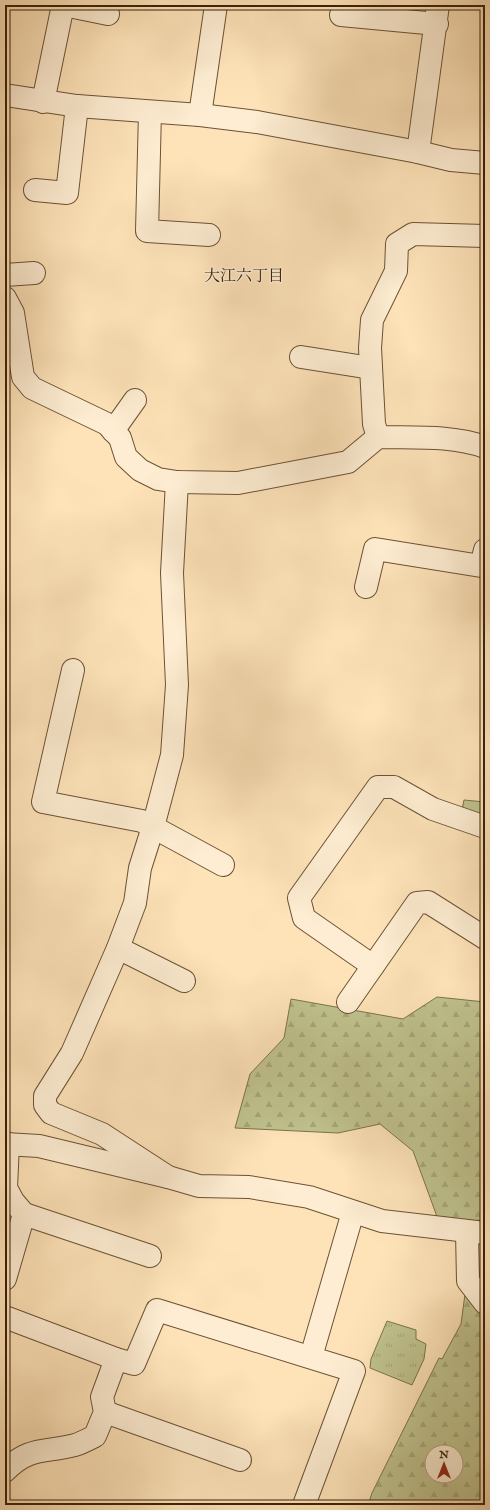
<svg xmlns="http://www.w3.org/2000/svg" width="490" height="1510" font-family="'IM FELL English','Noto Serif JP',serif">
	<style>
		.forest { fill: url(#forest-firs); stroke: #7e724c; fill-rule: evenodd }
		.park { fill: url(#park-tufts); stroke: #7e724c }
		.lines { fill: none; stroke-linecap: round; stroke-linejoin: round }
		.minor-casing { stroke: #6c5234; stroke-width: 24 }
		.minor { stroke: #feedd2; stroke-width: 22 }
		.labels { text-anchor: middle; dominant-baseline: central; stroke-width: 3; stroke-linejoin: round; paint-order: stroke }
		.neighbourhood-label { font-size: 16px; fill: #3b2108; stroke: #feedd2 }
	</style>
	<defs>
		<pattern id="forest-firs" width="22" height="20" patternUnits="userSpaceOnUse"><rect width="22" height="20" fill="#c0c38f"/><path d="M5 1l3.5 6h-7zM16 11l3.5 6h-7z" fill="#a6a77a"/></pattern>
		<pattern id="park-tufts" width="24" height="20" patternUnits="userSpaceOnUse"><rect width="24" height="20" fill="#c0c38f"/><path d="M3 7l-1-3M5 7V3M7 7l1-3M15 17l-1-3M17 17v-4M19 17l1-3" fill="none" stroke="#a6a77a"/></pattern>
	</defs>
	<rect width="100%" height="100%" fill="#fee3b9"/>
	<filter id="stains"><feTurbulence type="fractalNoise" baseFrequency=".005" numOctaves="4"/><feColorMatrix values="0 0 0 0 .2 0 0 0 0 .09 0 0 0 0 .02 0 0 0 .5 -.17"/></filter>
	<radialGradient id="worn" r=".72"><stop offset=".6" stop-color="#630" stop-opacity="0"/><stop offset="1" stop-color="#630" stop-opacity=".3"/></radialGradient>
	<g class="forest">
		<polygon points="437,997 485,1002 485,1220 439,1222 413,1151 380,1124 338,1133 235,1128 250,1074 284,1038 291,999 403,1019"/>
		<path d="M 465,1294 L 485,1314 L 485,1505 L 368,1505 L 372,1493 L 439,1358 L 442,1359 L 461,1324 ZM 432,1452 L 456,1452 L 456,1476 L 432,1476 Z"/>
	</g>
	<g class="park">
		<polygon points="464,800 485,802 485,815 462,809"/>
		<polygon points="387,1321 416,1330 416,1339 426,1344 424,1359 412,1385 370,1368 371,1359"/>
	</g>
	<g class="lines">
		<defs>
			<g id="minor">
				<polyline points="64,5 108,14"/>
				<polyline points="341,15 437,24"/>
				<polyline points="5,95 77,106 200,115 257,122 418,152 451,160 485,163"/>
				<polyline points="43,102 63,5"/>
				<polyline points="150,112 147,231 209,235"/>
				<polyline points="200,115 216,5"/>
				<polyline points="418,152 438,5"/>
				<polyline points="35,190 67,193 77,106"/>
				<polyline points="5,275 34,273"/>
				<path d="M 5,298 L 13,313 L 23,377 L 32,388 L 107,424 L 120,438 L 126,457 L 140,470 L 158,479 L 177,482 L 238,483 L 348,462 L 378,437 C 414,438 452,435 485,447"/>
				<polyline points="301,357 371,368"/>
				<polyline points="113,431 135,400"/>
				<polyline points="378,437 374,424 370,348 372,320 396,271 397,244 413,234 485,236"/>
				<polyline points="366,587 375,549 481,566 485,550"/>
				<polyline points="73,670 43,802 142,821 223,865"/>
				<polyline points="118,948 184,981"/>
				<polyline points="373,966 304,918 299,898 378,787 394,787 433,809 485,827"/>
				<polyline points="348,1002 417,903 428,902 485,938"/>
				<polyline points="5,1144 39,1146 168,1177 199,1186 249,1187 309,1197 382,1221 485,1233"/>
				<polyline points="168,1177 102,1134 51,1113 45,1105 45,1096 72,1053 118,948 135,903 140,868 153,827 172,755 177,685 172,573 177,482"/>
				<polyline points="24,1214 150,1256"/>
				<polyline points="467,1232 468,1281 485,1303"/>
				<polyline points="5,1279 24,1214 13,1201 6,1188 8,1144"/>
				<path d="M 5,1317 L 116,1359 L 102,1397 L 105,1412 L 95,1436 C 89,1439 82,1443 75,1445 C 45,1453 29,1446 5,1471"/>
				<polyline points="311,1357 353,1212"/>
				<polyline points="116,1359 134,1364 157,1310 354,1371 304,1505"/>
				<polyline points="105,1412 240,1460"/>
			</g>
		</defs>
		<use href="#minor" class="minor-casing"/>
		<use href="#minor" class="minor"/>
	</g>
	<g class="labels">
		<g class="neighbourhood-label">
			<text x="244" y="277">大江六丁目</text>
		</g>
	</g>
	<rect width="490" height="1510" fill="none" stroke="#fee3b9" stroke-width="20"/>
	<rect x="6" y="6" width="478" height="1498" fill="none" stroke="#3b2108" stroke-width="2"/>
	<rect x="10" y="10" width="470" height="1490" fill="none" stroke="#3b2108"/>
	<g transform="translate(444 1464)"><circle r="19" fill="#feedd2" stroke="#b09b81"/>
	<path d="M0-3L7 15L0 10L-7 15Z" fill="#8f2418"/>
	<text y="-6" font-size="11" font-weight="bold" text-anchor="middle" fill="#3b2108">N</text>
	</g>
	<rect width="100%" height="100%" filter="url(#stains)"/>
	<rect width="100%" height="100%" fill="url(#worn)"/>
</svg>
